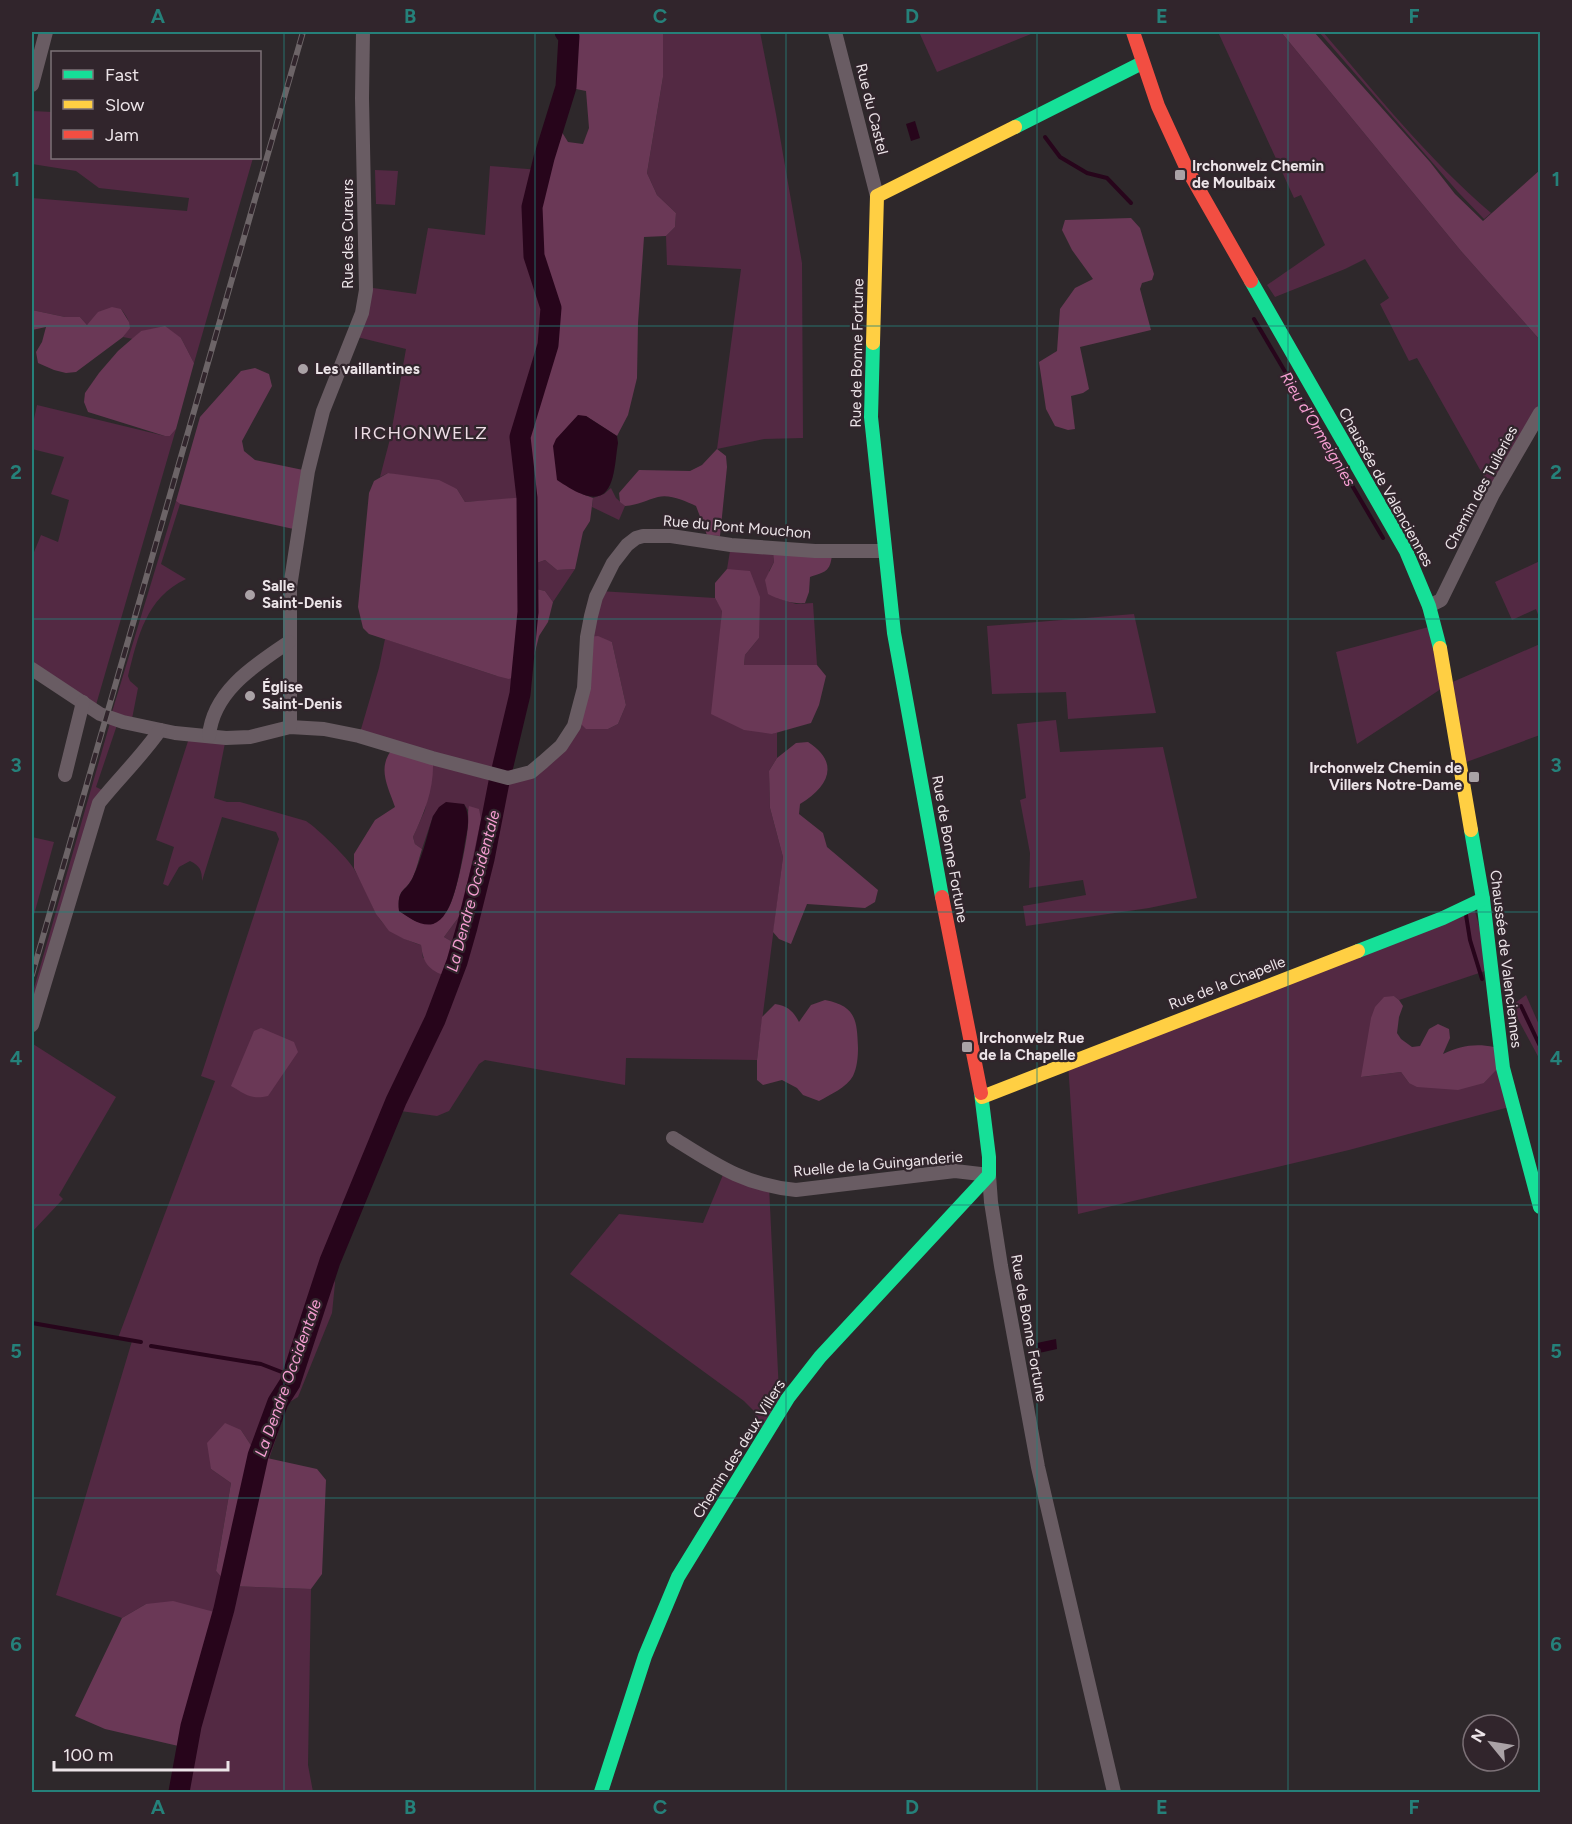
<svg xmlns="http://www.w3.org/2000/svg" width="1572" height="1824" font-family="Figtree,sans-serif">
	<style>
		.green { fill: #532943 }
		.forest { fill: #6a3856 }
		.water { fill: #27051b }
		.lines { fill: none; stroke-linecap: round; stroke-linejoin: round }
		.stream { stroke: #27051b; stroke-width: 4 }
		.river { stroke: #27051b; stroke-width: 21 }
		.street { stroke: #695c63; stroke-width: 14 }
		.fast { stroke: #16e098; stroke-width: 14 }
		.slow { stroke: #ffcf43; stroke-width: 14 }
		.jam { stroke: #f24e42; stroke-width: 14 }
		.rail-casing { stroke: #6c6467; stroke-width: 6 }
		.rail { stroke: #31252c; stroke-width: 4; stroke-dasharray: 11; stroke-linecap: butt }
		.grid { fill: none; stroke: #25817a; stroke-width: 1.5; stroke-opacity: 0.55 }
		.poi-dot { fill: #aaa2a6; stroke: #31252c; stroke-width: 2 }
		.labels { text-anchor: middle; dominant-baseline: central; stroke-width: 4.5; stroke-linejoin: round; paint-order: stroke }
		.street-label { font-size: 15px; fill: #ece4e8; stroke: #31252c }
		.poi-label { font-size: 15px; font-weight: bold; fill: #ece4e8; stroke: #31252c; text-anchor: start }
		.water-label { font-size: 16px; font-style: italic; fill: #f69ed2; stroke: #31252c }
		.quarter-label { font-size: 18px; letter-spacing: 1.5px; fill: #eedde6; stroke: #31252c }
		.neatline { fill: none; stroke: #25817a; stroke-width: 2 }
		.grid-label { font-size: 20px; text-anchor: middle; font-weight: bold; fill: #25817a }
	</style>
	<rect width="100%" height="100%" fill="#2e282b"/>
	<g class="green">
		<polygon points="663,32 760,32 776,114 802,263 803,438 764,439 717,449 741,269 667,265 666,236 675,227 676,213 657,195 647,173 663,77"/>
		<polygon points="919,32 1036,32 937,72"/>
		<polygon points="1218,32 1281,32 1461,251 1540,340 1540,407 1492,491 1417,358 1409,361 1380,304 1389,298 1365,259 1345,269 1275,297 1267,285 1325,245 1301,195 1294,198"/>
		<path d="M 1319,32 L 1323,32 C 1376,94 1428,159 1491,213 L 1484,219 L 1458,192 Z"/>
		<path d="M 32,111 L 52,112 L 52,158 L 253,158 L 194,363 L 181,338 L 141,331 L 133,339 L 123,337 C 132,324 130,321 121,309 L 87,325 L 80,317 L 65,317 L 32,310 L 32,198 L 187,211 L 189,198 L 99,188 L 76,171 L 32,164 Z"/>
		<polygon points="490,166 541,170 532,207 534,256 551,308 548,345 520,437 527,498 465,502 457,489 388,473 380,477 390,439 406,349 353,336 366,287 416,294 428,228 485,235"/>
		<polygon points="375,170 398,171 395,205 376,204"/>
		<polygon points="37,405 165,436 170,436 176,429 96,705 32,669 32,557 41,535 58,542 69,500 51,494 64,457 32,449 32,428"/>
		<polygon points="611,488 616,498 625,506 619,520 592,507 593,498 604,494"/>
		<path d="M 176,501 L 180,504 L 161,564 L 186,579 C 146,598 138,636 128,676 L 130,681 L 138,688 L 131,724 L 112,712 Z"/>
		<polygon points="731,545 773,553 774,562 769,571 777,598 796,604 813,603 817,665 744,665 745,655 759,638 727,569"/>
		<polygon points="545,560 557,570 575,569 553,602 545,591 527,587 527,562 534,564"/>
		<polygon points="1540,561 1540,620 1536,609 1512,620 1495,582"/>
		<path d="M 599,591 L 715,598 L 722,610 L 719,654 L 772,734 L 777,732 L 777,758 L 769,771 L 770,808 L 783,857 L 757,1060 L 626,1058 L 625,1085 L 485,1060 L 479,1064 L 449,1111 L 437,1116 L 393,1110 L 330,1261 L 335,1283 L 332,1313 L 298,1397 L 288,1403 L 269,1459 L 258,1456 L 241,1430 L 211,1469 L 231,1483 L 216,1571 L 229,1586 L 311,1589 L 308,1765 L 313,1792 L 179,1792 L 191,1726 L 146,1604 L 122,1618 L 56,1595 L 132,1341 L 118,1338 L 215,1081 L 201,1076 L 279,839 L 276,832 L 222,817 L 202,881 C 202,870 200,866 190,861 L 179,867 L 168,886 L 163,884 L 174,847 L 156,840 L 190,735 L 226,738 L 214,798 L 227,802 L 240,802 L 306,821 C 318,829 347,857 354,869 C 379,909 370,928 421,945 L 423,958 L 456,944 L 444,937 L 461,914 L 470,806 L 468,810 L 464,804 L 433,816 L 422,849 L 415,844 L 413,837 L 425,810 L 433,761 L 359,736 L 379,668 L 385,639 L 497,676 L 513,675 L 522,673 L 520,694 L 500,776 L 521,779 L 577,720 L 608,729 L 618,724 L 626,705 L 612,642 L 587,637 Z"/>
		<polygon points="1134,614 1156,713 1068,719 1066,692 992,694 987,626"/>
		<polygon points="1436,625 1448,684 1540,644 1540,735 1461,764 1447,685 1357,744 1336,652"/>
		<polygon points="1056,720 1060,752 1163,747 1197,898 1149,908 1026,926 1023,906 1086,895 1083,880 1029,888 1030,853 1020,800 1026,798 1017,724"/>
		<polygon points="110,723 117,725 96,787 104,791 32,1025 32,995"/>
		<polygon points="32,837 54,842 32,922"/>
		<polygon points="1473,904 1491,969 1399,1000 1394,996 1362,1077 1401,1072 1409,1083 1484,1083 1497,1068 1513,1106 1349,1150 1078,1214 1068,1063"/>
		<polygon points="1526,995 1540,1027 1540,1060 1511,1006"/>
		<polygon points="33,1044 116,1097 59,1195 63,1199 32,1232 32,1049"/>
		<polygon points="725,1170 769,1186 779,1393 788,1398 764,1437 754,1411 744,1401 570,1274 619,1214 703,1223"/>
	</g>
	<g class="forest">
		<polygon points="565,32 663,32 663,77 647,173 657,195 676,213 675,227 666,236 644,237 638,323 637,378 628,415 617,436 586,416 582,494 593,498 590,521 583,532 575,569 557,570 545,560 534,564 527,562 528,587 545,591 553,602 548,622 539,636 532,664 522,673 509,679 497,676 369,634 363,628 358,607 369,493 374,481 388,473 439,480 457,489 465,502 526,497 520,437 548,345 551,308 534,256 532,207 544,158 555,121 568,142 583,144 589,128 586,91 566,87 569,36"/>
		<polygon points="1281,32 1314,32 1430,162 1455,194 1483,221 1540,170 1540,340 1461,251"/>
		<polygon points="1131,218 1140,228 1154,274 1152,280 1142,283 1140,289 1151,330 1080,347 1089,389 1083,393 1071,396 1075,429 1068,430 1055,426 1046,409 1039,362 1057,351 1060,309 1075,288 1093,279 1072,250 1062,230 1065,220"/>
		<polygon points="112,307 121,309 129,322 130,328 123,337 76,372 66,373 54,370 38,363 36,352 42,342 46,327 32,330 32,310 65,317 80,317 87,325 98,312"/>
		<polygon points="165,326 181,338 194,363 176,429 170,436 165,436 88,412 84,402 85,393 99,373 118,351 141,331"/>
		<polygon points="255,368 269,374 272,386 242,441 244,451 255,460 308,471 298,530 180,504 176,501 200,417 241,371"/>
		<path d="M 717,449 L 726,456 L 727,467 L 720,536 L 707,535 L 696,506 C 685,501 670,494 658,497 C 646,500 639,505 625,506 L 620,502 L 619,493 L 639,470 L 690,471 L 702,465 Z"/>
		<path d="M 773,553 L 832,555 C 830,572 825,572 810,577 L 809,592 L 805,603 C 792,604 780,600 768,594 L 765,580 L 774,562 Z"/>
		<polygon points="727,569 750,571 760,597 759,638 745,655 744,665 817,665 826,676 819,705 811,723 772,734 744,730 711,714 722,611 715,598 715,583"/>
		<polygon points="598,636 612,642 626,705 618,724 608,729 586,729 577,720 587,637"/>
		<path d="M 808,742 C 841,763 828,787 800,804 L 799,814 L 823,833 L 827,847 L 878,890 L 875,902 L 865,908 L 807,904 L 791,944 L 779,939 L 773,932 L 783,857 L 770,808 L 769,771 L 777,758 L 796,743 Z"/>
		<path d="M 395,746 L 433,761 C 434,789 425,811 413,837 L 415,844 L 422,849 C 419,858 417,868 413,877 C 405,893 397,887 399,911 L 415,921 L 433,924 C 437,920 443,916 447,911 C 456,898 467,842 468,825 C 469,818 467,812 469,806 L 479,809 L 481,819 L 461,914 L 444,937 L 456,944 L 459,955 L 454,971 L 443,975 C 427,969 423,961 421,945 L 404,939 L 389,931 L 376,914 L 354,868 L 354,854 L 375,820 L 395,807 C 387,784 376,766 395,746 Z"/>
		<path d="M 1394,996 L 1399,1000 L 1403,1006 L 1399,1017 L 1397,1033 L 1401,1039 L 1412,1047 L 1420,1046 L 1429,1029 L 1438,1024 L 1449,1029 L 1450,1038 L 1443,1054 C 1460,1046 1475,1043 1494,1047 L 1497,1069 L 1484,1083 L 1458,1090 L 1417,1087 L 1409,1083 L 1401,1072 L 1361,1077 L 1371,1018 L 1375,1007 L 1384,997 Z"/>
		<path d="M 825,1000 C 856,1006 857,1020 858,1048 C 858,1057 857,1068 853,1076 C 847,1087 830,1095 819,1101 L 803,1095 L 797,1088 L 782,1080 L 763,1085 L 757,1080 L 757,1060 L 762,1017 L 775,1004 C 788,1006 793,1011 799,1022 L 811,1005 Z"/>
		<path d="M 261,1028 L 294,1042 L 298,1052 L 268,1096 C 251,1100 245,1094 231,1086 L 254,1031 Z"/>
		<polygon points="225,1423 241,1430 258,1456 317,1469 326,1480 322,1574 311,1589 229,1586 216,1571 231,1483 211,1469 207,1443"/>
		<polygon points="173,1601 222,1614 191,1726 187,1748 105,1729 75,1716 122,1618 146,1604"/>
	</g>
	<g class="water">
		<polygon points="915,121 920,138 911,141 906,124"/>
		<path d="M 578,415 L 586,416 L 617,436 L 618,443 C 614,465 616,508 582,494 C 573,491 565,485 557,480 L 553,446 L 556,439 Z"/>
		<path d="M 446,802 L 464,804 C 467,809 468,815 468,821 C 468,830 465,840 464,849 C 460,867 454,918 433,924 C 421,927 408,917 399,911 C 397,887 406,893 413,877 C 422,858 427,836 433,816 L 439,807 Z"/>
		<polygon points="1056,1339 1057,1349 1039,1353 1037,1343"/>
	</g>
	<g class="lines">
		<g class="stream">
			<polyline points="1045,137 1060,157 1087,173 1107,178 1131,203"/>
			<polyline points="1254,319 1383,538"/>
			<polyline points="1466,915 1470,940 1482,979"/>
			<polyline points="1521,1006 1540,1046"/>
			<polyline points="32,1323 141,1342"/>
			<polyline points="151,1346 261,1364 292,1376"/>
		</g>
		<polyline class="river" points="179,1792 191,1726 224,1609 258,1456 278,1402 290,1383 330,1261 396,1101 435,1020 457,962 467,927 484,859 499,782 520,694 528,612 527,498 520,437 548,345 551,308 534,256 532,207 544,158 566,87 569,36 565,32"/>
		<g class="street">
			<polyline points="835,32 877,196"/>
			<polyline points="32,85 46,32"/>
			<polyline points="1429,606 1441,600 1493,494 1540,413"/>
			<polyline points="32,669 100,714 123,722 175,733 226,738 250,737 290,727 324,729 359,736 432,758 508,778 531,772 543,762 561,746 574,726 584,688 587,637 591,616 596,597 613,563 627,545 636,538 643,536 671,536 731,545 815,551 884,551"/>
			<polyline points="290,727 290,587 308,471 323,411 362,313 366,290 362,98 363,32"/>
			<path d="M 209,736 C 213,691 255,665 289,642"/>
			<polyline points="65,775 83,702"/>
			<path d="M 32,1025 L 99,803 C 119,778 142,756 160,730"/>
			<path d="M 673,1138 C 716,1165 744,1185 796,1190 L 955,1171 L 989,1175 L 991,1202 L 1001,1266 L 1038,1467 L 1114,1792"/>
		</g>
		<g class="fast">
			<polyline points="1015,127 1142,63"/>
			<polyline points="1251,281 1406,551 1429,606 1440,648"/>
			<polyline points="873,343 871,417 894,633 942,897"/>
			<polyline points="1471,830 1483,899 1503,1068 1540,1207"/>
			<polyline points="1358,951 1443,918 1483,899"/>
			<polyline points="601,1792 645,1656 678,1577 788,1398 820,1357 989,1175 989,1157 981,1093"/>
		</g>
		<g class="slow">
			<polyline points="873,343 877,196 1015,127"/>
			<polyline points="1440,648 1471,830"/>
			<polyline points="982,1097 1358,951"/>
		</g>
		<g class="jam">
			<polyline points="1133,32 1158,106 1186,167 1251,281"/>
			<polyline points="942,897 981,1093"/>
		</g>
		<defs>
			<polyline id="rail" points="32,975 303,32"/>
		</defs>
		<use href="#rail" class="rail-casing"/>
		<use href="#rail" class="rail"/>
	</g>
	<path class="grid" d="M 284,32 L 284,1792M 535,32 L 535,1792M 786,32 L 786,1792M 1037,32 L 1037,1792M 1288,32 L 1288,1792M 32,326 L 1540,326M 32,619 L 1540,619M 32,912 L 1540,912M 32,1205 L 1540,1205M 32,1498 L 1540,1498"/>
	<g class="poi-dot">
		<rect x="1174" y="169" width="12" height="12" rx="3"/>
		<circle cx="303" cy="369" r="6"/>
		<circle cx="250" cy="595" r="6"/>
		<circle cx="250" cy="696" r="6"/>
		<rect x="1468" y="771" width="12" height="12" rx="3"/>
		<rect x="961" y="1041" width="12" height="12" rx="3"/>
	</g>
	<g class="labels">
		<g class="street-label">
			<text transform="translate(872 109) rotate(76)">Rue du Castel</text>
			<text transform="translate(348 234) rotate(-90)">Rue des Cureurs</text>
			<text transform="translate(857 353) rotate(-89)">Rue de Bonne Fortune</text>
			<text transform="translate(1386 487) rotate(61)">Chaussée de Valenciennes</text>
			<text transform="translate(1481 488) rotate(-62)">Chemin des Tuileries</text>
			<text transform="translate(737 527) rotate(5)">Rue du Pont Mouchon</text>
			<text transform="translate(950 849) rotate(80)">Rue de Bonne Fortune</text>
			<text transform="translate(1506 959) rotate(83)">Chaussée de Valenciennes</text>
			<text transform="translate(1227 983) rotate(-21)">Rue de la Chapelle</text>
			<text transform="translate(878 1164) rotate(-5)">Ruelle de la Guinganderie</text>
			<text transform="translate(1029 1328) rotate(80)">Rue de Bonne Fortune</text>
			<text transform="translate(739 1449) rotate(-58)">Chemin des deux Villers</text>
		</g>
		<g class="poi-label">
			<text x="1192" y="166">Irchonwelz Chemin<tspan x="1192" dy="17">de Moulbaix</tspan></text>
			<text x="315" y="369">Les vaillantines</text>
			<text x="262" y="586">Salle<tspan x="262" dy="17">Saint-Denis</tspan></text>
			<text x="262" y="687">Église<tspan x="262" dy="17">Saint-Denis</tspan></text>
			<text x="1462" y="768" text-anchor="end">Irchonwelz Chemin de<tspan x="1462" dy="17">Villers Notre-Dame</tspan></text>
			<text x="979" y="1038">Irchonwelz Rue<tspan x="979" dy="17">de la Chapelle</tspan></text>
		</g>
		<g class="water-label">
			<text transform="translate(1318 429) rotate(59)">Rieu d'Ormeignies</text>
			<text transform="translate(473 891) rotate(-75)">La Dendre Occidentale</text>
			<text transform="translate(288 1378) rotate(-70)">La Dendre Occidentale</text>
		</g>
		<g class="quarter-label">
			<text x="421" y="433">IRCHONWELZ</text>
		</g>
	</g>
	<rect width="1572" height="1824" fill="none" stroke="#31252c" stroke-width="66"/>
	<rect x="51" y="51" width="210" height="108" fill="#31252c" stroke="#7c7177" stroke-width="1.5"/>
	<rect x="63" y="70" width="30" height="9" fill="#16e098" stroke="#7c7177" stroke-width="1.5"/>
	<text x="105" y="81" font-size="18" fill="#ece4e8">Fast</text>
	<rect x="63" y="100" width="30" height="9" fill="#ffcf43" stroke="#7c7177" stroke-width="1.5"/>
	<text x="105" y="111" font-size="18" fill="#ece4e8">Slow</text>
	<rect x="63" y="130" width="30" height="9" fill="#f24e42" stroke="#7c7177" stroke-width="1.5"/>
	<text x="105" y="141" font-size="18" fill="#ece4e8">Jam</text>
	<g transform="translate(1491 1743) rotate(300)"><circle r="28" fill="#31252c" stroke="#7c7177" stroke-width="1.5"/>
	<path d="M0-4.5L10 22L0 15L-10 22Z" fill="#aaa2a6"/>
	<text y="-9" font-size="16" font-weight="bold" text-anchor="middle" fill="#ece4e8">N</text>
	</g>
	<path d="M54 1761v9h174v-9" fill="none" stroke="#ece4e8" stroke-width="3"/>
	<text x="63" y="1761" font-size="18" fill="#ece4e8" stroke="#31252c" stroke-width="4.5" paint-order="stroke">100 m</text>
	<rect x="33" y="33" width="1506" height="1758" class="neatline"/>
	<g class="grid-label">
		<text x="158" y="23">A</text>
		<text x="410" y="23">B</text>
		<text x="660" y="23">C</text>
		<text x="912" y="23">D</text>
		<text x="1162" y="23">E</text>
		<text x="1414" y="23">F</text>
		<text x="16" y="186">1</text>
		<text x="1556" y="186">1</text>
		<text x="16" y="479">2</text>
		<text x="1556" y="479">2</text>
		<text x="16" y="772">3</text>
		<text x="1556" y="772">3</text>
		<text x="16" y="1065">4</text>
		<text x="1556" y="1065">4</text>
		<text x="16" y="1358">5</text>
		<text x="1556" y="1358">5</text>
		<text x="16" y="1651">6</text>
		<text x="1556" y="1651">6</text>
		<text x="158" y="1814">A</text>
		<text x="410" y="1814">B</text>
		<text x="660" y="1814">C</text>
		<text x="912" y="1814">D</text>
		<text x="1162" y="1814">E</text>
		<text x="1414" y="1814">F</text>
	</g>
</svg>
